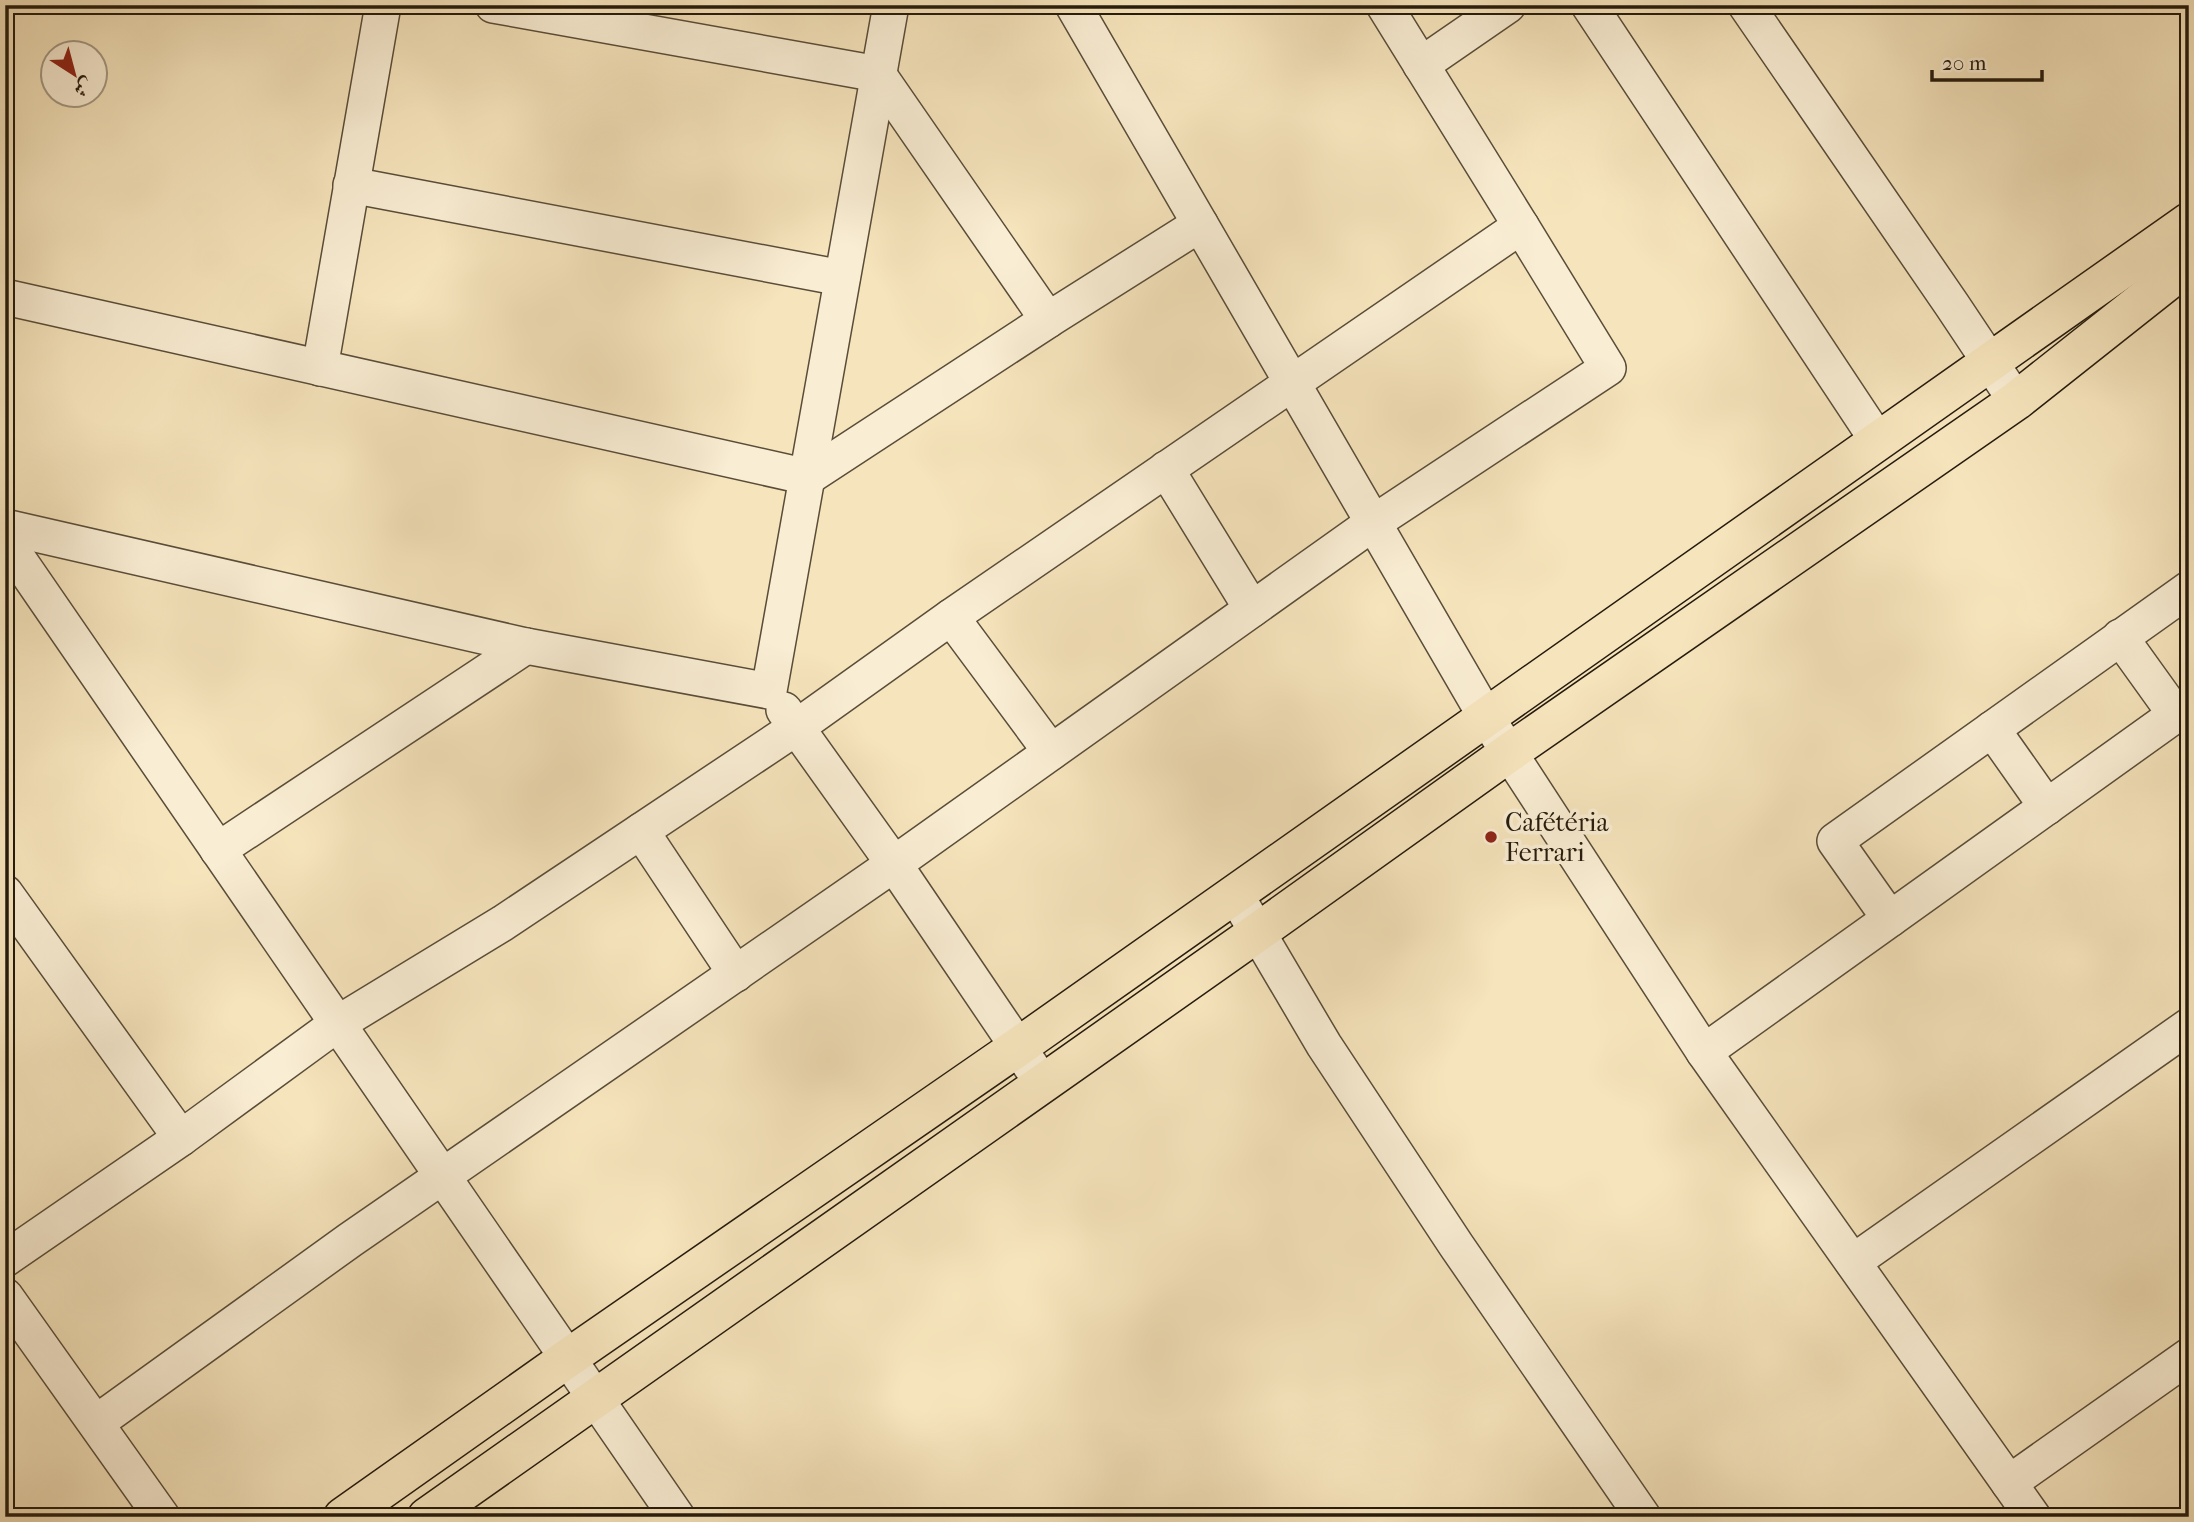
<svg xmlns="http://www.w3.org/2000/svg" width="2194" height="1522" font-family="'IM FELL French Canon',Amiri,serif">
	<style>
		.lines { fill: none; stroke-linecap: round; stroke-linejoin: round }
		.minor-casing { stroke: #594d39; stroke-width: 38 }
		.major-casing { stroke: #251b0d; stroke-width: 41 }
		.minor { stroke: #f9edd3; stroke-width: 35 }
		.major { stroke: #f6e4bc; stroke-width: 38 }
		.poi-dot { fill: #8f2418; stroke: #f9edd3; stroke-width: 2.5 }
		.labels { text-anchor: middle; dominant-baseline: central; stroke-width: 7; stroke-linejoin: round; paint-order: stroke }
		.poi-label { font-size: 26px; fill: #251b0d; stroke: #f9edd3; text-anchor: start }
	</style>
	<rect width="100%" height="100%" fill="#f6e4bc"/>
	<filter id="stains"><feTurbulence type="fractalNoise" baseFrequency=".00286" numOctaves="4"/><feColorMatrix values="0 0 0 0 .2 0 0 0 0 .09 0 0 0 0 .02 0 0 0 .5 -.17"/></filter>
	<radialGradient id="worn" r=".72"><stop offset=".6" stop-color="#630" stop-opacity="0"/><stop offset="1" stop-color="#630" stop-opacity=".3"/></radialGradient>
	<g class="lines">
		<defs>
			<g id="minor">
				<polyline points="1073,5 1486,717 1704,1052 2033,1517"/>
				<polyline points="1589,5 1878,441"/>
				<polyline points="1746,5 1952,305 2016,401"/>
				<polyline points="1421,65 1508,5"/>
				<polyline points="351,185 842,278"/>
				<polyline points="5,297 808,477 1048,320 878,74 493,5"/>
				<polyline points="1048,320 1200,224"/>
				<polyline points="320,368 383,5"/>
				<polyline points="1166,469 1252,609"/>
				<polyline points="5,527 526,646 769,691 891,5"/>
				<polyline points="5,540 677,1517"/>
				<polyline points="2189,589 1835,841 1890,919 2189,705"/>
				<polyline points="951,617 1051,752"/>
				<polyline points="2120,637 2176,715"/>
				<polyline points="784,710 894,864 1043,1084"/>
				<polyline points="1992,729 2047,807"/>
				<polyline points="641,831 736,974"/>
				<polyline points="218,850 526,646"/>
				<polyline points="5,893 181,1138"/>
				<polyline points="1235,894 1324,1045 1456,1245 1643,1517"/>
				<polyline points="1704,1052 1890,919"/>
				<polyline points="5,1259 181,1138 337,1024 503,923 797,727 951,617 1521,226 1384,5"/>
				<polyline points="1853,1262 2189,1026"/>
				<polyline points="5,1296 162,1517"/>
				<polyline points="96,1423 350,1240 894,864 1373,523 1608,368 1521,226"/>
				<polyline points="2009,1483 2189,1356"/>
			</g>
			<g id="major">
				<polyline points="343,1517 568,1358 1018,1047 2189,222"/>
				<polyline points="427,1517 1258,932 1510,752 2016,401 2189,264"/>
			</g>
		</defs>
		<use href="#minor" class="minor-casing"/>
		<use href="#major" class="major-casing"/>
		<use href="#minor" class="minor"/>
		<use href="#major" class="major"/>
	</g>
	<circle class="poi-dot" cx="1491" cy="837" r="7"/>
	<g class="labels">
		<g class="poi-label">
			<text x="1505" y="822">Cafétéria<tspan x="1505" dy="30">Ferrari</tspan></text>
		</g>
	</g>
	<rect width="2194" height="1522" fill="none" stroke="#f6e4bc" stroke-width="28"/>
	<rect x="7" y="7" width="2180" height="1508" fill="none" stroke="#251b0d" stroke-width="3.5"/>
	<rect x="14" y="14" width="2166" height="1494" fill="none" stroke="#251b0d" stroke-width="2"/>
	<g transform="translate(74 74) rotate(144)"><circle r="33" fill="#f9edd3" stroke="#a49984" stroke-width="2"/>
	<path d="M0-5L12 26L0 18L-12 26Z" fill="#8f2418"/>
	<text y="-10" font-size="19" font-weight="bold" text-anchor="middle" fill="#251b0d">ش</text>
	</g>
	<path d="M1932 70v10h110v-10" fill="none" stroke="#251b0d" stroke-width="3.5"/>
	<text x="1942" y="70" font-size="21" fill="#251b0d" stroke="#f9edd3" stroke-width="5" paint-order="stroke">20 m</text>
	<rect width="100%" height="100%" filter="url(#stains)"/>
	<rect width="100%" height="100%" fill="url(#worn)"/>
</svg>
